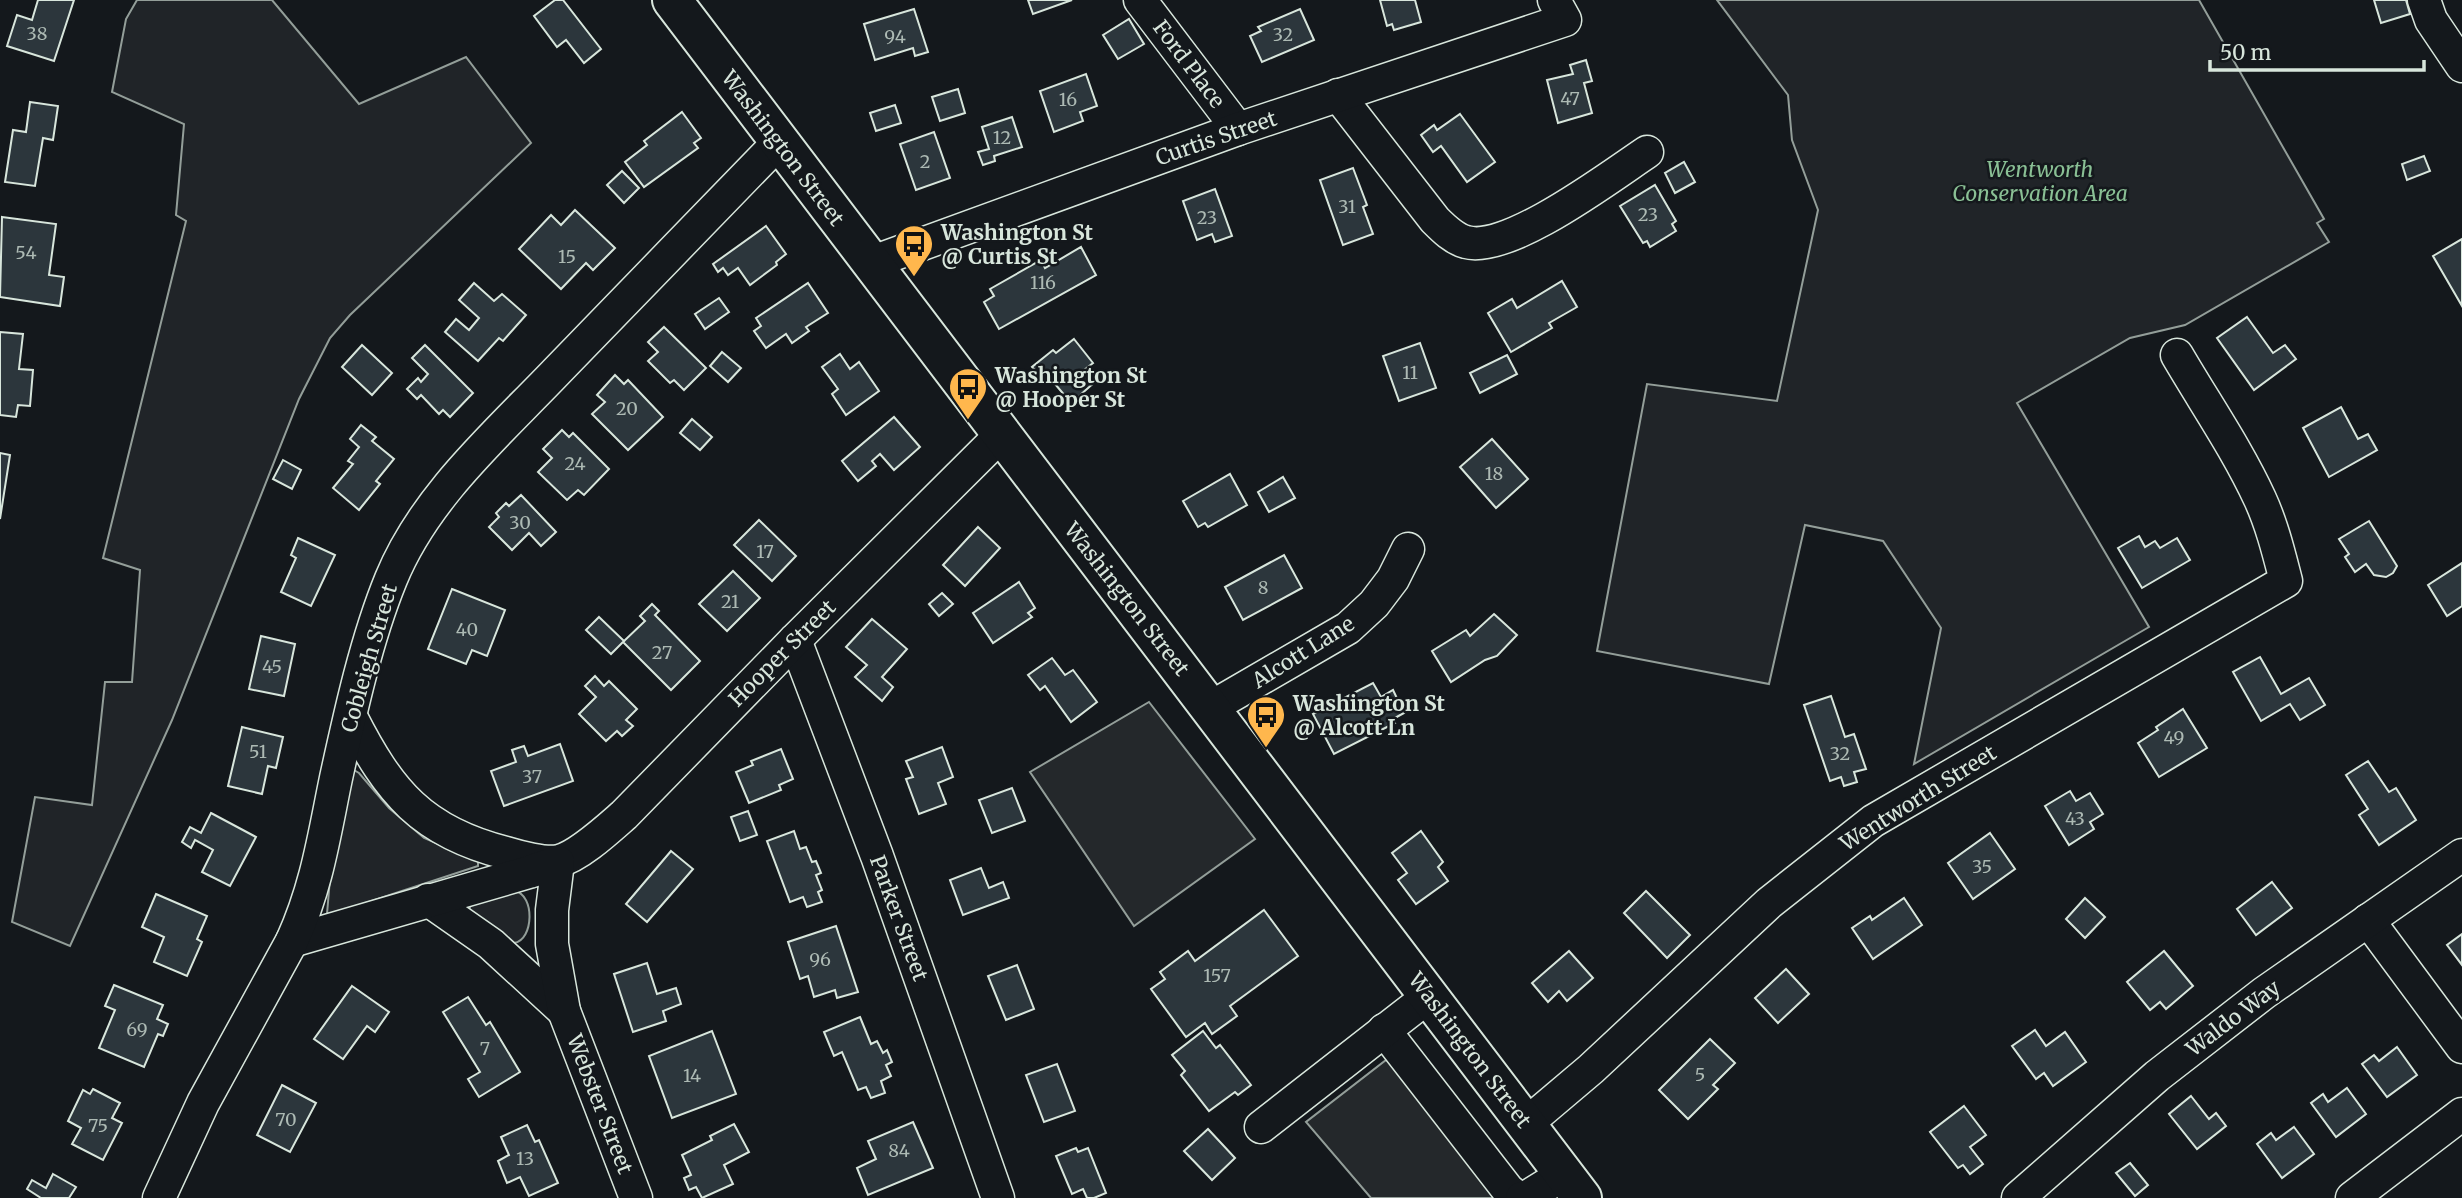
<svg xmlns="http://www.w3.org/2000/svg" width="2462" height="1198" font-family="Merriweather,serif">
	<style>
		.green { fill: #202428; stroke: #939e99; stroke-width: 2 }
		.parking { fill: #24282b; stroke: #939e99; stroke-width: 2 }
		.building { fill: #2c363c; stroke: #d8e6dc; stroke-width: 2 }
		.lines { fill: none; stroke-linecap: round; stroke-linejoin: round }
		.minor-casing { stroke: #d8e6dc; stroke-width: 35 }
		.major-casing { stroke: #d8e6dc; stroke-width: 42 }
		.minor { stroke: #14181c; stroke-width: 32 }
		.major { stroke: #14181c; stroke-width: 38 }
		.labels { text-anchor: middle; dominant-baseline: central; stroke-width: 5; stroke-linejoin: round; paint-order: stroke }
		.number-label { font-size: 18px; fill: #adbab4 }
		.street-label { font-size: 21px; fill: #d8e6dc; stroke: #14181c }
		.park-label { font-size: 21px; font-style: italic; fill: #8ac095; stroke: #14181c }
		.poi-label { font-size: 21px; font-weight: bold; fill: #d8e6dc; stroke: #14181c; text-anchor: start }
	</style>
	<rect width="100%" height="100%" fill="#14181c"/>
	<g class="green">
		<polygon points="137,0 272,0 359,104 466,57 531,143 350,315 330,338 299,399 172,720 70,946 12,922 35,797 92,805 105,682 132,682 140,570 103,558 186,221 176,215 184,124 112,92 126,19"/>
		<polygon points="1717,0 2199,0 2324,219 2317,223 2329,242 2185,325 2130,338 2017,403 2149,627 1914,764 1941,628 1883,541 1805,525 1769,684 1597,651 1647,384 1777,401 1818,210 1792,140 1788,95"/>
		<polygon points="352,769 359,773 389,808 424,838 478,861 478,866 335,913 327,914 334,831"/>
		<path d="M 515,891 C 535,895 534,940 514,943 L 469,910 L 471,904 Z"/>
	</g>
	<g class="parking">
		<polygon points="1149,702 1255,839 1134,926 1030,772"/>
		<polygon points="1408,1043 1524,1198 1371,1198 1306,1122"/>
	</g>
	<g class="building">
		<polygon points="38,0 74,0 54,61 7,46 17,15 32,20"/>
		<polygon points="555,0 563,0 601,49 584,63 566,40 557,47 534,16"/>
		<polygon points="1028,0 1072,0 1033,14"/>
		<polygon points="1380,0 1415,0 1421,22 1394,30 1392,24 1387,26"/>
		<polygon points="2374,0 2406,0 2410,14 2381,23"/>
		<polygon points="914,9 928,52 915,56 913,48 875,60 864,24"/>
		<polygon points="1300,9 1314,40 1262,62 1250,36 1261,31 1258,27"/>
		<polygon points="1129,19 1144,44 1118,59 1103,35"/>
		<polygon points="1586,60 1592,81 1584,83 1592,113 1558,123 1547,80 1573,74 1570,65"/>
		<polygon points="1086,74 1097,106 1080,112 1083,121 1054,132 1040,91"/>
		<polygon points="958,89 965,113 940,121 932,97"/>
		<polygon points="30,102 58,106 53,140 43,138 35,186 5,182 13,130 26,132"/>
		<polygon points="895,105 901,123 876,131 870,113"/>
		<polygon points="682,112 701,138 694,143 698,148 644,187 625,162 647,145 644,141"/>
		<polygon points="1460,114 1495,162 1467,182 1441,146 1433,152 1421,135 1434,125 1437,130"/>
		<polygon points="1012,117 1022,147 994,156 995,161 983,165 978,152 989,149 982,127"/>
		<polygon points="934,132 950,178 916,190 900,144"/>
		<polygon points="2424,156 2430,171 2407,180 2402,164"/>
		<polygon points="1684,162 1695,182 1675,193 1665,173"/>
		<polygon points="1353,168 1367,205 1363,207 1373,234 1343,245 1320,180"/>
		<polygon points="622,171 639,188 624,203 607,185"/>
		<polygon points="1655,185 1676,221 1672,224 1676,231 1650,247 1647,241 1643,243 1620,206"/>
		<polygon points="1215,189 1232,236 1215,242 1212,234 1197,240 1183,201"/>
		<polygon points="575,210 615,248 593,270 586,263 561,289 519,249 551,215 561,225"/>
		<polygon points="2,217 56,224 49,275 64,277 60,306 0,297"/>
		<polygon points="766,226 786,254 776,262 777,265 750,285 738,268 728,275 723,268 718,272 713,264"/>
		<polygon points="2462,239 2462,306 2433,256"/>
		<polygon points="1081,247 1096,275 999,329 984,302 994,296 990,289 1041,260 1045,268"/>
		<polygon points="1562,281 1577,307 1549,323 1552,328 1511,352 1488,313 1512,299 1517,308"/>
		<polygon points="474,283 494,301 502,294 526,315 503,341 499,338 478,361 445,332 456,319 469,330 479,318 459,300"/>
		<polygon points="808,283 828,313 806,327 809,331 792,343 786,334 766,348 754,331 761,326 756,318"/>
		<polygon points="719,298 729,312 705,329 695,314"/>
		<polygon points="2247,317 2273,353 2285,345 2296,359 2254,390 2217,338"/>
		<polygon points="664,327 706,368 684,390 674,380 670,383 648,361 658,352 648,342"/>
		<polygon points="0,332 23,334 19,369 33,370 30,406 18,405 16,417 0,415"/>
		<polygon points="1074,339 1093,363 1084,370 1095,382 1071,403 1050,378 1045,382 1032,367 1053,350 1056,353"/>
		<polygon points="1420,343 1436,388 1399,401 1383,356"/>
		<polygon points="362,345 392,373 372,395 342,367"/>
		<polygon points="425,345 473,393 450,417 443,410 439,414 421,395 417,399 407,389 418,378 421,382 428,374 412,358"/>
		<polygon points="722,352 741,368 728,382 710,366"/>
		<polygon points="840,354 850,369 859,362 879,391 846,415 832,394 838,389 822,367"/>
		<polygon points="1507,355 1517,374 1480,393 1470,373"/>
		<polygon points="615,375 624,384 628,380 663,417 628,450 592,414 605,402 597,395"/>
		<polygon points="2341,407 2358,439 2368,434 2377,450 2329,477 2303,428"/>
		<polygon points="894,417 920,447 894,470 880,454 872,461 876,466 858,481 842,461"/>
		<polygon points="692,419 712,437 700,450 680,433"/>
		<polygon points="361,425 376,437 372,441 394,459 376,481 380,484 359,510 333,488 353,464 348,461 359,447 350,439"/>
		<polygon points="562,430 569,437 573,433 609,469 584,495 578,490 567,500 538,472 552,458 543,449"/>
		<polygon points="1492,439 1528,479 1496,508 1460,467"/>
		<polygon points="0,453 10,455 0,519"/>
		<polygon points="283,460 301,470 292,489 273,479"/>
		<polygon points="1230,474 1247,505 1208,527 1205,523 1198,527 1183,501"/>
		<polygon points="1283,477 1295,498 1269,512 1258,492"/>
		<polygon points="521,495 556,532 541,546 529,533 512,550 489,527 499,517 496,513 506,503 509,506"/>
		<polygon points="759,520 796,556 772,581 734,545"/>
		<polygon points="2369,521 2397,566 2393,573 2386,577 2374,575 2366,564 2355,572 2345,557 2349,554 2339,539"/>
		<polygon points="978,527 1000,548 965,586 943,565"/>
		<polygon points="2139,536 2145,547 2155,541 2160,548 2177,538 2190,560 2142,588 2118,548"/>
		<polygon points="298,538 335,555 311,606 281,592 296,558 291,555"/>
		<polygon points="1284,555 1302,588 1243,620 1225,587"/>
		<polygon points="2462,563 2462,606 2447,616 2428,585"/>
		<polygon points="733,571 760,598 727,631 699,604"/>
		<polygon points="1019,582 1035,608 1028,613 1032,617 993,643 973,613"/>
		<polygon points="452,589 505,610 487,656 472,650 466,664 428,649"/>
		<polygon points="942,593 953,604 939,616 929,604"/>
		<polygon points="652,604 659,611 655,615 700,661 671,690 623,642 645,621 640,616"/>
		<polygon points="1494,614 1517,635 1497,656 1485,660 1451,682 1432,651 1466,630 1470,636"/>
		<polygon points="599,617 624,641 611,654 586,630"/>
		<polygon points="872,619 907,649 882,677 893,687 882,701 855,677 867,665 846,647"/>
		<polygon points="261,636 295,644 284,696 249,689"/>
		<polygon points="2260,657 2281,694 2309,678 2325,705 2300,720 2290,704 2261,721 2233,672"/>
		<polygon points="1052,658 1065,675 1073,670 1097,702 1071,722 1045,686 1040,690 1028,675"/>
		<polygon points="595,676 604,686 609,681 637,709 626,720 633,726 622,736 617,731 606,741 579,714 596,697 585,686"/>
		<polygon points="1373,683 1381,697 1393,690 1404,713 1393,719 1395,723 1334,754 1313,714"/>
		<polygon points="1831,696 1845,737 1854,734 1866,769 1854,772 1857,782 1844,786 1841,777 1830,781 1804,705"/>
		<polygon points="2183,709 2207,748 2159,777 2138,743 2158,730 2156,727"/>
		<polygon points="242,727 283,737 276,768 268,766 262,794 228,786"/>
		<polygon points="560,744 573,781 504,806 491,771 516,762 512,750 524,746 528,756"/>
		<polygon points="942,747 953,777 938,783 946,804 919,814 906,779 913,777 906,761"/>
		<polygon points="781,749 793,779 779,785 781,790 749,803 736,772 753,765 751,761"/>
		<polygon points="2368,761 2389,792 2396,788 2416,820 2379,845 2359,815 2368,809 2346,775"/>
		<polygon points="1012,788 1025,821 992,833 979,800"/>
		<polygon points="2070,791 2076,801 2090,793 2103,814 2090,822 2094,829 2069,845 2045,806"/>
		<polygon points="748,811 757,835 740,841 731,817"/>
		<polygon points="211,813 256,837 230,886 202,872 213,850 195,840 191,848 182,842 190,827 201,833"/>
		<polygon points="794,831 800,849 806,847 812,862 816,861 821,873 816,875 822,890 818,892 822,902 807,907 803,897 790,902 767,841"/>
		<polygon points="1421,831 1443,862 1438,867 1448,881 1416,904 1398,880 1407,873 1392,853"/>
		<polygon points="1990,833 2015,869 1973,899 1948,863"/>
		<polygon points="671,851 693,869 647,922 626,904"/>
		<polygon points="981,868 989,888 1003,882 1009,898 963,915 950,880"/>
		<polygon points="2272,882 2292,908 2256,935 2237,909"/>
		<polygon points="1646,891 1690,935 1667,958 1624,913"/>
		<polygon points="156,894 207,916 197,939 202,942 187,976 154,962 164,937 142,927"/>
		<polygon points="1904,898 1922,925 1873,959 1852,928 1870,916 1872,920"/>
		<polygon points="2085,898 2105,917 2085,938 2066,919"/>
		<polygon points="1264,910 1298,956 1230,1006 1237,1016 1212,1034 1205,1023 1186,1037 1151,989 1165,979 1160,972 1188,951 1195,961"/>
		<polygon points="836,926 858,992 837,998 835,990 814,997 808,976 800,979 788,942"/>
		<polygon points="2462,934 2462,965 2447,945"/>
		<polygon points="1569,951 1593,978 1567,1001 1559,991 1548,1002 1532,983"/>
		<polygon points="2164,951 2193,986 2166,1009 2160,1002 2150,1010 2127,982"/>
		<polygon points="647,963 657,994 676,988 681,1004 663,1011 666,1021 633,1032 614,974"/>
		<polygon points="1017,965 1034,1009 1006,1020 988,976"/>
		<polygon points="1786,969 1809,994 1778,1023 1755,998"/>
		<polygon points="114,985 163,1005 157,1019 168,1024 163,1036 158,1034 144,1067 99,1048 115,1010 105,1006"/>
		<polygon points="352,986 389,1012 375,1032 367,1026 343,1059 314,1039"/>
		<polygon points="468,997 486,1025 490,1022 520,1072 479,1097 468,1079 480,1072 443,1012"/>
		<polygon points="860,1017 871,1044 877,1041 883,1053 887,1050 892,1062 886,1065 891,1076 881,1081 885,1093 871,1098 866,1087 858,1090 842,1052 834,1056 824,1032"/>
		<polygon points="2035,1030 2046,1046 2065,1032 2086,1062 2053,1086 2044,1073 2036,1079 2012,1046"/>
		<polygon points="712,1031 736,1094 672,1118 649,1056"/>
		<polygon points="1203,1031 1216,1048 1220,1045 1251,1085 1238,1095 1235,1092 1209,1111 1181,1075 1185,1071 1172,1055"/>
		<polygon points="1710,1039 1735,1063 1713,1085 1718,1089 1688,1119 1659,1090"/>
		<polygon points="2397,1047 2417,1075 2387,1097 2362,1064 2374,1055 2379,1061"/>
		<polygon points="1057,1064 1075,1111 1044,1122 1026,1075"/>
		<polygon points="282,1085 316,1103 290,1152 257,1135"/>
		<polygon points="2347,1088 2366,1114 2336,1137 2311,1103 2323,1094 2328,1102"/>
		<polygon points="93,1089 120,1103 112,1118 122,1123 103,1160 72,1144 81,1128 68,1121 83,1090 90,1094"/>
		<polygon points="2191,1096 2209,1119 2216,1113 2226,1126 2197,1149 2169,1114"/>
		<polygon points="1964,1106 1986,1135 1970,1147 1983,1164 1970,1174 1963,1165 1958,1168 1930,1132"/>
		<polygon points="913,1122 933,1168 868,1195 857,1168 876,1159 868,1141"/>
		<polygon points="734,1124 749,1152 724,1165 733,1184 702,1198 696,1187 689,1190 684,1178 691,1175 682,1155 712,1140 710,1136"/>
		<polygon points="527,1125 535,1142 539,1140 558,1183 529,1196 520,1177 507,1183 498,1161 509,1155 501,1137"/>
		<polygon points="2294,1127 2314,1154 2282,1178 2257,1144 2271,1133 2276,1140"/>
		<polygon points="1208,1129 1235,1158 1212,1180 1184,1151"/>
		<polygon points="1076,1148 1078,1152 1088,1148 1106,1193 1094,1198 1087,1198 1083,1189 1072,1194 1056,1156"/>
		<polygon points="2130,1163 2148,1185 2135,1196 2116,1173"/>
		<polygon points="53,1174 76,1187 69,1198 41,1198 27,1189 32,1180 46,1188"/>
	</g>
	<g class="lines">
		<defs>
			<g id="minor">
				<polyline points="1140,0 1238,129"/>
				<polyline points="2424,0 2431,20 2462,66"/>
				<path d="M 1338,95 L 1435,220 C 1444,229 1454,239 1466,242 C 1508,254 1611,176 1647,152"/>
				<polyline points="870,263 1238,129 1565,20 1554,0"/>
				<polyline points="795,640 877,856 998,1198"/>
				<polyline points="1210,708 1348,628 1374,604 1393,579 1408,549"/>
				<path d="M 351,717 C 389,792 422,832 506,853 C 519,857 546,864 559,861 C 579,856 608,829 624,815 L 795,640 L 1001,435"/>
				<polyline points="428,900 491,944 564,1011"/>
				<polyline points="2368,920 2462,1047"/>
				<polyline points="292,941 529,872 558,862 552,910 552,944 564,1011 636,1198"/>
				<polyline points="1384,1030 1508,1190 1518,1198"/>
				<path d="M 1526,1124 L 1591,1069 L 1769,903 L 1873,821 L 2286,581 C 2279,554 2272,525 2260,499 C 2237,449 2205,403 2177,355"/>
				<polyline points="1261,1127 1429,996"/>
				<path d="M 159,1198 L 203,1103 L 292,941 C 317,886 324,836 336,778 C 350,714 366,640 391,579 C 425,496 497,434 558,370 C 632,294 705,218 779,142"/>
				<polyline points="1522,1198 1527,1197 1564,1174"/>
				<polyline points="2018,1198 2157,1076 2264,993 2462,855"/>
				<polyline points="2352,1198 2462,1114"/>
			</g>
			<polyline id="major" points="672,0 1582,1198"/>
		</defs>
		<use href="#minor" class="minor-casing"/>
		<use href="#major" class="major-casing"/>
		<use href="#minor" class="minor"/>
		<use href="#major" class="major"/>
	</g>
	<defs>
		<symbol id="bus-pin" viewBox="-11 -11 22 30"><path d="M0 17L-7.5 6A9.5 9.5 0 1 1 7.5 6Z" fill="#ffb74d" stroke="#14181c"/><path d="M-5-6H5V4H4V6H2V4H-2V6H-4V4H-5ZM-3.5-4V0h7V-4ZM-3.5 1.2v1.5H-2V1.2ZM2 1.2v1.5H3.5V1.2Z" fill="#111"/></symbol>
	</defs>
	<g fill-rule="evenodd">
		<use href="#bus-pin" x="892" y="222" width="44" height="60"/>
		<use href="#bus-pin" x="946" y="365" width="44" height="60"/>
		<use href="#bus-pin" x="1244" y="693" width="44" height="60"/>
	</g>
	<g class="labels">
		<g class="number-label">
			<text x="37" y="33">38</text>
			<text x="1283" y="34">32</text>
			<text x="895" y="36">94</text>
			<text x="1570" y="98">47</text>
			<text x="1068" y="99">16</text>
			<text x="1002" y="137">12</text>
			<text x="925" y="161">2</text>
			<text x="1347" y="206">31</text>
			<text x="1648" y="214">23</text>
			<text x="1207" y="217">23</text>
			<text x="26" y="252">54</text>
			<text x="567" y="256">15</text>
			<text x="1043" y="282">116</text>
			<text x="1410" y="372">11</text>
			<text x="627" y="408">20</text>
			<text x="575" y="463">24</text>
			<text x="1494" y="473">18</text>
			<text x="520" y="522">30</text>
			<text x="765" y="551">17</text>
			<text x="1263" y="587">8</text>
			<text x="730" y="601">21</text>
			<text x="467" y="629">40</text>
			<text x="662" y="652">27</text>
			<text x="272" y="666">45</text>
			<text x="2174" y="737">49</text>
			<text x="258" y="751">51</text>
			<text x="1840" y="753">32</text>
			<text x="532" y="776">37</text>
			<text x="2075" y="818">43</text>
			<text x="1982" y="866">35</text>
			<text x="820" y="959">96</text>
			<text x="1217" y="975">157</text>
			<text x="137" y="1029">69</text>
			<text x="485" y="1048">7</text>
			<text x="1700" y="1074">5</text>
			<text x="692" y="1075">14</text>
			<text x="286" y="1119">70</text>
			<text x="98" y="1125">75</text>
			<text x="899" y="1150">84</text>
			<text x="525" y="1158">13</text>
		</g>
		<g class="street-label">
			<text transform="translate(1189 64) rotate(53)">Ford Place</text>
			<text transform="translate(1216 138) rotate(-19)">Curtis Street</text>
			<text transform="translate(783 148) rotate(53)">Washington Street</text>
			<text transform="translate(1127 599) rotate(52)">Washington Street</text>
			<text transform="translate(1303 652) rotate(-32)">Alcott Lane</text>
			<text transform="translate(782 653) rotate(-45)">Hooper Street</text>
			<text transform="translate(369 658) rotate(-74)">Cobleigh Street</text>
			<text transform="translate(1918 798) rotate(-32)">Wentworth Street</text>
			<text transform="translate(899 918) rotate(70)">Parker Street</text>
			<text transform="translate(2233 1018) rotate(-37)">Waldo Way</text>
			<text transform="translate(1470 1050) rotate(53)">Washington Street</text>
			<text transform="translate(600 1104) rotate(69)">Webster Street</text>
		</g>
		<g class="park-label">
			<text x="2040" y="169">Wentworth<tspan x="2040" dy="24">Conservation Area</tspan></text>
		</g>
		<g class="poi-label">
			<text x="941" y="232">Washington St<tspan x="941" dy="24">@ Curtis St</tspan></text>
			<text x="995" y="375">Washington St<tspan x="995" dy="24">@ Hooper St</tspan></text>
			<text x="1293" y="703">Washington St<tspan x="1293" dy="24">@ Alcott Ln</tspan></text>
		</g>
	</g>
	<path d="M2210 60v10h214v-10" fill="none" stroke="#d8e6dc" stroke-width="3.5"/>
	<text x="2220" y="60" font-size="21" fill="#d8e6dc" stroke="#14181c" stroke-width="5" paint-order="stroke">50 m</text>
</svg>
